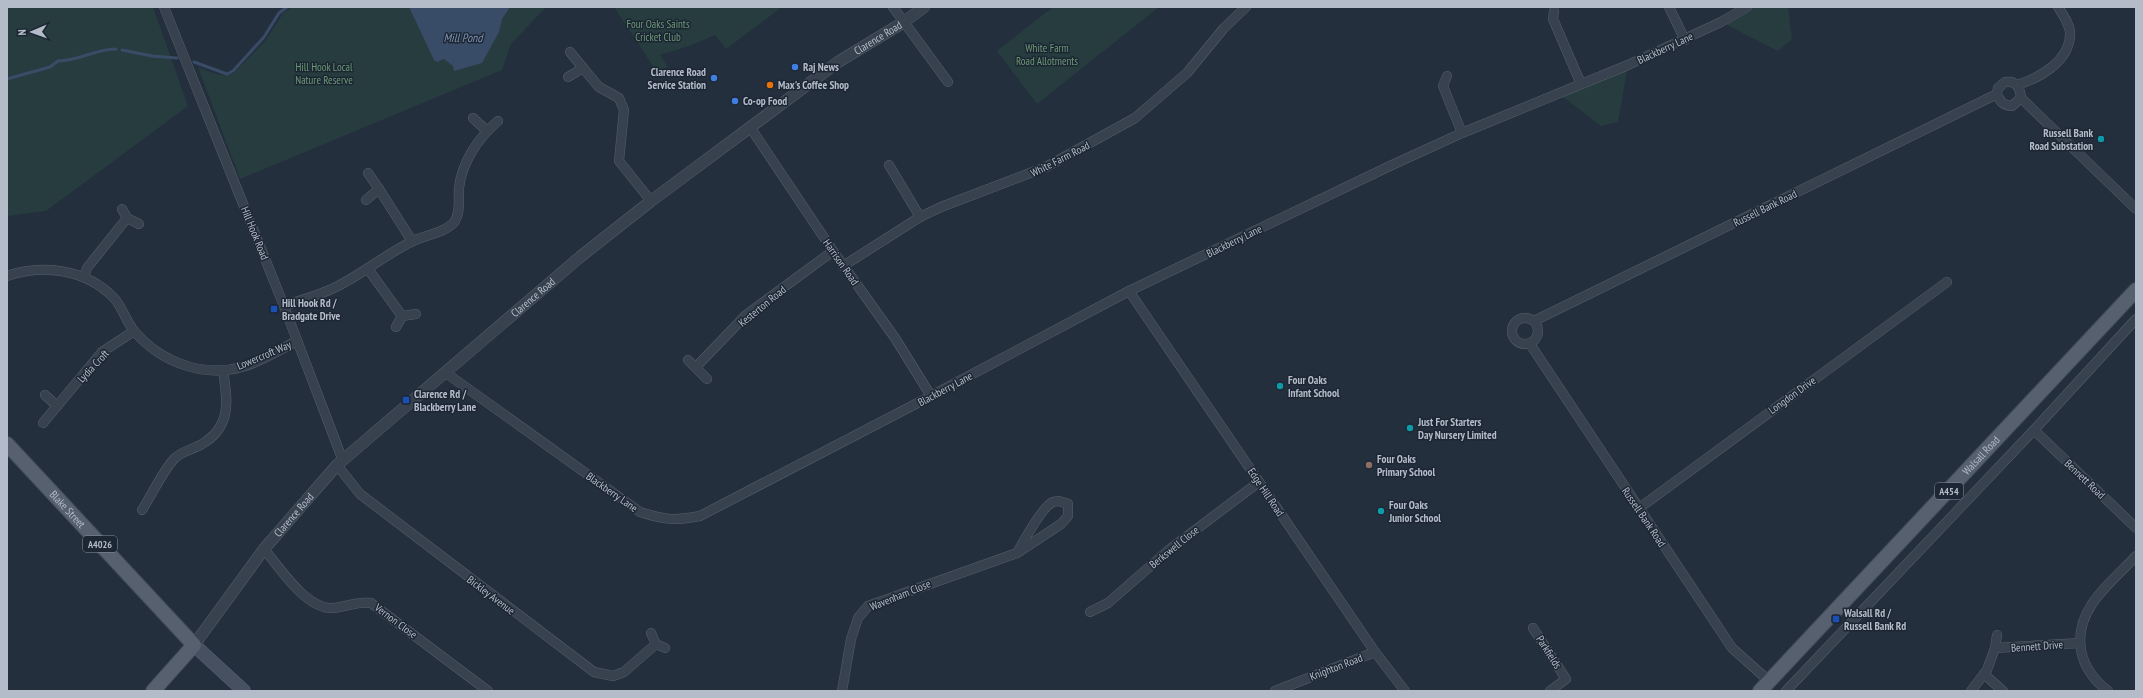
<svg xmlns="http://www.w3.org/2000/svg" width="2143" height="698" font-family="'PT Sans Narrow',sans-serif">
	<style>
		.green { fill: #263c3f }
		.water { fill: #394c67 }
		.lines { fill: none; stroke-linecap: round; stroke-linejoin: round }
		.stream { stroke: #394c67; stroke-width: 3 }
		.minor-casing { stroke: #565f6c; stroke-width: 10 }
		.tertiary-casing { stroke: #565f6c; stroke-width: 12 }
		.secondary-casing { stroke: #565f6c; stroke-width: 14 }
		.primary-casing { stroke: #414a57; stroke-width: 16 }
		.minor { stroke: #38414e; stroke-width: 9 }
		.tertiary { stroke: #38414e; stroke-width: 11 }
		.secondary { stroke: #465061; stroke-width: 13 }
		.primary { stroke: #56606e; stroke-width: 14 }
		.shop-dot { fill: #3f7fe0; stroke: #1d2633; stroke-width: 1.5 }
		.food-dot { fill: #e8710a; stroke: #1d2633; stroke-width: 1.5 }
		.culture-dot { fill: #0f9aa8; stroke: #1d2633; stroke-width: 1.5 }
		.transit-dot { fill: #1a4fb4; stroke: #1d2633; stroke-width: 1.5 }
		.education-dot { fill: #8d6e63; stroke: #1d2633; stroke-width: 1.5 }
		.labels { text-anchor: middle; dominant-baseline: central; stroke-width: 3; stroke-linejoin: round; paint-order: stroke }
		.shield { fill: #1d2633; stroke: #878f9c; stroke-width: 1 }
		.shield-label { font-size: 10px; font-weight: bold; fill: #b4bcc9 }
		.park-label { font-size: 11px; fill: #6b9a76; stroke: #1d2633 }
		.street-label { font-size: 11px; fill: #b4bcc9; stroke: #1d2633 }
		.poi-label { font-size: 11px; font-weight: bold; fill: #b4bcc9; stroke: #1d2633; text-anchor: start }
		.water-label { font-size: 12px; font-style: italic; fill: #7c92b1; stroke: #1d2633 }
	</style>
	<rect width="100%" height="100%" fill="#242f3e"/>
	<g class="green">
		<polygon points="7,7 153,7 188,106 46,211 7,216"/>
		<path d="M 292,7 L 546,7 L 511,44 L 502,70 L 240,179 L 198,67 C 209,71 223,79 234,73 L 266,40 L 283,13 Z"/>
		<polygon points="614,7 782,7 726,49 715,35 692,45 660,55 668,67 657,72"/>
		<polygon points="1053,7 1159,7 1037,104 997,51"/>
		<polygon points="1747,7 1788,7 1792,39 1778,51 1721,22"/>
		<polygon points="1628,65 1618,122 1601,126 1558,93"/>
	</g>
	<polygon class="water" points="409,7 510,7 502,19 499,32 482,63 454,71 453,66 444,59 437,62 434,60"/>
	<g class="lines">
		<g class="stream">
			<polyline points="122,50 152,56 177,58"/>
			<polyline points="194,62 227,74 233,71 264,37 279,13 287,7"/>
			<path d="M 7,79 L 50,67 L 58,61 C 79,61 95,49 116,49"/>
		</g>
		<defs>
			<g id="minor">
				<polyline points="164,7 284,306 343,461"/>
				<polyline points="893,7 948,82"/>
				<polyline points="1669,7 1685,40"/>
				<polyline points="1554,11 1553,19 1581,84"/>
				<polyline points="570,52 583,68"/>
				<polyline points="1447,76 1443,86 1462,133"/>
				<polyline points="568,77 583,68 599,87 619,98 624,110 619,161 651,201"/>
				<path d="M 2017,85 C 2039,78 2069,62 2070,35 C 2071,26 2063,15 2058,7"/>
				<path d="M 2021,98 L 2012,106 C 2003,105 2000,102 1997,94 L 1998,88 L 2005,82 C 2016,80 2020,87 2021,98 L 2136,209"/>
				<polyline points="473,118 487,131"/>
				<polyline points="750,127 833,251 895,338 931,396"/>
				<polyline points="889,165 920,217"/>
				<polyline points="379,189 412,241"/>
				<polyline points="366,200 379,189 368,173"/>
				<polyline points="127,218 139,224"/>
				<polyline points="843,266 920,217 941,207 1046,167 1135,118 1187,73 1224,28 1246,7"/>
				<polyline points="368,269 402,316"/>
				<path d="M 7,276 C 44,264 86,269 114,298 C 123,308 126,322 135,332 C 161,362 203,378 242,367 C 261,362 279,350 297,341"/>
				<polyline points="84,277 87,268 127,218 122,209"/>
				<polyline points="1129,291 1375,652 1405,691"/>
				<path d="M 284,306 C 301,300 320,295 336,287 C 362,274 385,255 411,242 C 424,235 446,233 455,221 C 461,211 458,199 459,188 C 462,162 478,138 498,121"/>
				<circle cx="1525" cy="331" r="13"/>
				<polyline points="1534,321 1997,94"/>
				<polyline points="396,327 402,316 416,314"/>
				<polyline points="1530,344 1732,648 1769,681"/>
				<polyline points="688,360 707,379"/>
				<polyline points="696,367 746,315 833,251"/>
				<path d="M 446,373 L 640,512 C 665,520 674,521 700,516 L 931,396 L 1129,291 L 1392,165 L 1462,133 L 1628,65 L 1721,22 L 1747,7"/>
				<polyline points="45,395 57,406"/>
				<polyline points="43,423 102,352 134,331"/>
				<polyline points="2034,430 2136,528"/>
				<polyline points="337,465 360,494 594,672 613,676 624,672 656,644"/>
				<polyline points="1638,509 1947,282"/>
				<path d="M 142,510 C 150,498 165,467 175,458 C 182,451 194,449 202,444 C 233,426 227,398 223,370"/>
				<path d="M 264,549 C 280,568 306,609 332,608 C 346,607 357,601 371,603 L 488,691"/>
				<polyline points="1090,612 1108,603 1170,549 1259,482"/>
				<polyline points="1533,628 1566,679 1550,691"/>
				<polyline points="651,633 656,644 665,648"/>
				<polyline points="1995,648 1997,635"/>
				<polyline points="1984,674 2003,691"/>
				<path d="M 842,691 L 851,639 L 858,618 L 868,606 L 1017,553 L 1061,524 L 1068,516 L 1068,504 C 1062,502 1059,500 1053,502 C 1043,506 1023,542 1017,553"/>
				<polyline points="1275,691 1375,652"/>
				<polyline points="1786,691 2034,430 2136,319"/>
				<polyline points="1971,691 1987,670 1995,648 2080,643"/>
				<path d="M 2108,691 C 2079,669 2071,636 2092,604 C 2103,587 2122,571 2136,556"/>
			</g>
			<g id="tertiary">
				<path id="s1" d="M 194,645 L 264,549 L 337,465 L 580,257 L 651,201 L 838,62 L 904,22 L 924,7"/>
			</g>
			<polyline id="secondary" points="194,645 244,691"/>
			<g id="primary">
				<path id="s2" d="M 7,444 L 194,645 L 153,691"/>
				<path id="s3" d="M 1760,691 L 2136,290"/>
			</g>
		</defs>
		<use href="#minor" class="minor-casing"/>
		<use href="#tertiary" class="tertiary-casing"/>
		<use href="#secondary" class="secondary-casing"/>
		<use href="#primary" class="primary-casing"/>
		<use href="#minor" class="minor"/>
		<use href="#tertiary" class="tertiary"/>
		<use href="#secondary" class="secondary"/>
		<use href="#primary" class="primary"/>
	</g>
	<g class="shop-dot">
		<circle cx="795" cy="67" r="4"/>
		<circle cx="714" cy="78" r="4"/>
		<circle cx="735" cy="101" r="4"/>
	</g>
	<circle class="food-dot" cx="770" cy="85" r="4"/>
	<g class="culture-dot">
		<circle cx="2101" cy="139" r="4"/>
		<circle cx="1280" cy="386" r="4"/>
		<circle cx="1410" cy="428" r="4"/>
		<circle cx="1381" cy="511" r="4"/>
	</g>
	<g class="transit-dot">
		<rect x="270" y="305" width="8" height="8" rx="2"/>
		<rect x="402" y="396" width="8" height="8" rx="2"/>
		<rect x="1832" y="615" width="8" height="8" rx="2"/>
	</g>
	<circle class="education-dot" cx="1369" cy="465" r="4"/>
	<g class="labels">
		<g class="shield">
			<rect x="1935" y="483" width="28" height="16" rx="3"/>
			<rect x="83" y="536" width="34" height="16" rx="3"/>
		</g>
		<g class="shield-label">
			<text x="1949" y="491">A454</text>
			<text x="100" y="544">A4026</text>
		</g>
		<g class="park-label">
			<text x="658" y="24">Four Oaks Saints<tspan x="658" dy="13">Cricket Club</tspan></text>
			<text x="1047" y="48">White Farm<tspan x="1047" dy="13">Road Allotments</tspan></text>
			<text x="324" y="67">Hill Hook Local<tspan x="324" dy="13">Nature Reserve</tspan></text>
		</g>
		<g class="street-label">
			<text stroke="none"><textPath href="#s1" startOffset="920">Clarence Road</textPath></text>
			<text transform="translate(1665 48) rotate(-25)">Blackberry Lane</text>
			<text transform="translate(1060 159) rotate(-27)">White Farm Road</text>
			<text transform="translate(1765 208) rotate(-26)">Russell Bank Road</text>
			<text transform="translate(255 233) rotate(68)">Hill Hook Road</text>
			<text transform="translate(1234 241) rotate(-26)">Blackberry Lane</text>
			<text transform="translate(841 262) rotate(55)">Harrison Road</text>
			<text stroke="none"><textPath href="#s1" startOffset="488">Clarence Road</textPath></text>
			<text transform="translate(762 306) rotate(-39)">Kesterton Road</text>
			<text transform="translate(264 355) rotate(-23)">Lowercroft Way</text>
			<text transform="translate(93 366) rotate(-47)">Lydia Croft</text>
			<text transform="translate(945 389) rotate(-28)">Blackberry Lane</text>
			<text transform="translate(1792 395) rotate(-36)">Longdon Drive</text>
			<text stroke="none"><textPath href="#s3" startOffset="323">Walsall Road</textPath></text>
			<text transform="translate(2085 479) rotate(44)">Bennett Road</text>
			<text transform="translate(612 492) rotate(35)">Blackberry Lane</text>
			<text transform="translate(1266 492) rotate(56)">Edge Hill Road</text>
			<text stroke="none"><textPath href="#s2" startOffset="89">Blake Street</textPath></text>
			<text stroke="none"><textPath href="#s1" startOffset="164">Clarence Road</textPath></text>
			<text transform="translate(1644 517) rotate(56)">Russell Bank Road</text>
			<text transform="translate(1174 547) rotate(-39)">Berkswell Close</text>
			<text transform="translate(491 595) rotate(37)">Bickley Avenue</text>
			<text transform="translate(900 595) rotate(-22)">Wavenham Close</text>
			<text transform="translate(396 621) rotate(37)">Vernon Close</text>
			<text transform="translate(2037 646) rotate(-4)">Bennett Drive</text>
			<text transform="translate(1549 652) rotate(57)">Parkfields</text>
			<text transform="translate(1336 667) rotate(-21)">Knighton Road</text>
		</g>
		<g class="poi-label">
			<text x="803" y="67">Raj News</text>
			<text x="706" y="72" text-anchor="end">Clarence Road<tspan x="706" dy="13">Service Station</tspan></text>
			<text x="778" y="85">Max's Coffee Shop</text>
			<text x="743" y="101">Co-op Food</text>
			<text x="2093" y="133" text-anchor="end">Russell Bank<tspan x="2093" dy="13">Road Substation</tspan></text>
			<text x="282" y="303">Hill Hook Rd /<tspan x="282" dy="13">Bradgate Drive</tspan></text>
			<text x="1288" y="380">Four Oaks<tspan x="1288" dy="13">Infant School</tspan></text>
			<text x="414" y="394">Clarence Rd /<tspan x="414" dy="13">Blackberry Lane</tspan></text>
			<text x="1418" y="422">Just For Starters<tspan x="1418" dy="13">Day Nursery Limited</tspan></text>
			<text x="1377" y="459">Four Oaks<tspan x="1377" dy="13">Primary School</tspan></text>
			<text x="1389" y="505">Four Oaks<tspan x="1389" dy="13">Junior School</tspan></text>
			<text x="1844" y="613">Walsall Rd /<tspan x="1844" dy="13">Russell Bank Rd</tspan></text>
		</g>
		<g class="water-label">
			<text x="463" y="37">Mill Pond</text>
		</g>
	</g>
	<rect width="2143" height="698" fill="none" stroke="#b4bcc9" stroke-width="16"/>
	<g transform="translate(32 32) rotate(268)" stroke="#1d2633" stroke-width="3" paint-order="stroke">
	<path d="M0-3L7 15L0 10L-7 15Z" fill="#b4bcc9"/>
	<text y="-6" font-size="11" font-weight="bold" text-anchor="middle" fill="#b4bcc9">N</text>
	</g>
</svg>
